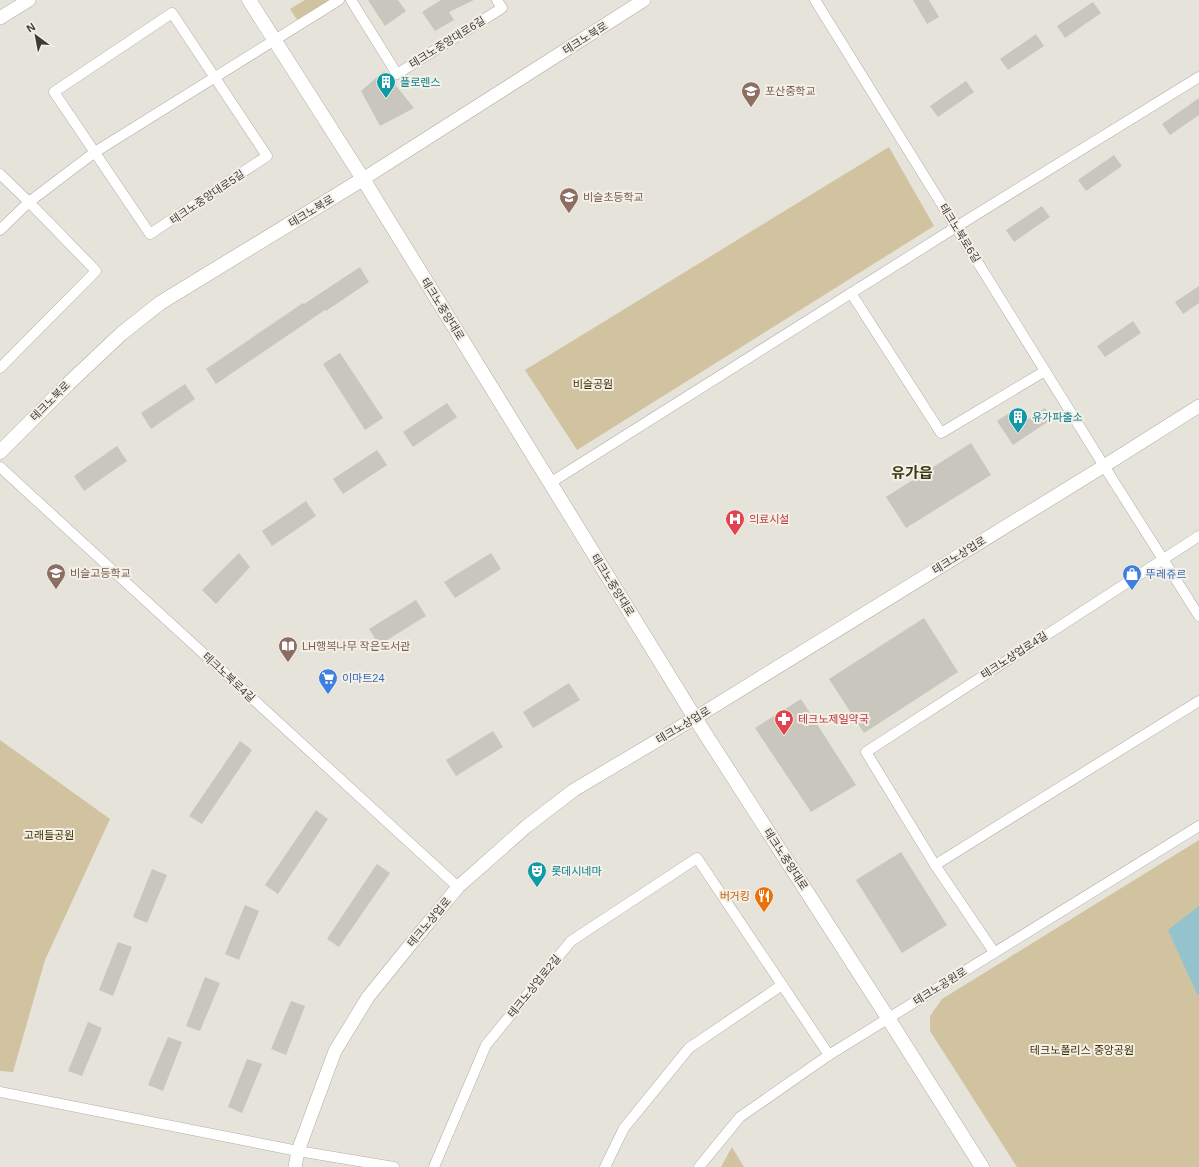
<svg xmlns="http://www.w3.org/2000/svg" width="1199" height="1167" font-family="Arial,'Noto Sans KR',sans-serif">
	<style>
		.green { fill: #d1c2a0 }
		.water { fill: #93c3cd }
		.building { fill: #c9c6be }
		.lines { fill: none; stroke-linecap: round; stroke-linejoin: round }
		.minor-casing { stroke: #b0ada5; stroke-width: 11 }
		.tertiary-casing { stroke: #b0ada5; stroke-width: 14 }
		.secondary-casing { stroke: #b0ada5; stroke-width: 15 }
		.minor { stroke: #fff; stroke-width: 10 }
		.tertiary { stroke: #fff; stroke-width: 13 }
		.secondary { stroke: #fff; stroke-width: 14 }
		.labels { text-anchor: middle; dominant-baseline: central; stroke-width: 4; stroke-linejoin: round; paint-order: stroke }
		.street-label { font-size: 11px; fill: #3e3c39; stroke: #f4f0e8 }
		.culture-label { font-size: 11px; fill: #0d838f; stroke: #f4f0e8; text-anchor: start }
		.education-label { font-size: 11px; fill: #785e54; stroke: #f4f0e8; text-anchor: start }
		.park-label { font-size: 11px; fill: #423100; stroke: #f4f0e8 }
		.health-label { font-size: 11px; fill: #be3a42; stroke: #f4f0e8; text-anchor: start }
		.shop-label { font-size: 11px; fill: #366cbe; stroke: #f4f0e8; text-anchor: start }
		.food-label { font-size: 11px; fill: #c56008; stroke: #f4f0e8; text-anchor: end }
		.district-label { font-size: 15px; font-weight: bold; fill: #393a12; stroke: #f4f0e8 }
	</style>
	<rect width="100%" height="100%" fill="#e6e3db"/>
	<g class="green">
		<polygon points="305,0 334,0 300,24 290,9"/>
		<polygon points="889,147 934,226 577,450 525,370"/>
		<polygon points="0,740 110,819 45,960 13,1072 0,1071"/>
		<polygon points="1199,840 1199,1167 1017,1167 930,1031 930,1016 942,999"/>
		<polygon points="732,1147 744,1167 721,1167"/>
	</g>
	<polygon class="water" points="1199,906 1199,995 1197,994 1168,930"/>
	<g class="building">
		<polygon points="368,0 398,0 406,11 385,26"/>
		<polygon points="441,0 474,0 449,12 454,20 435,31 422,12"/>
		<polygon points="913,0 929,0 939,17 927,24"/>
		<polygon points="1093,2 1101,13 1065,38 1057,26"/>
		<polygon points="1036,34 1044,46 1008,70 1000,59"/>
		<polygon points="384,71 414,108 380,126 361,91"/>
		<polygon points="966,81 974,92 938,117 930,106"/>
		<polygon points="1199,98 1199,115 1170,135 1162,124"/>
		<polygon points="1114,155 1122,166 1086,191 1078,180"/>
		<polygon points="1042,206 1050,217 1014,242 1006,230"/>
		<polygon points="360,267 369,282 326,311 325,310 216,384 206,369 303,303 304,304"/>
		<polygon points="1199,286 1199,303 1183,314 1175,302"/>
		<polygon points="1133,321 1141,333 1105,357 1097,346"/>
		<polygon points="340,353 383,418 365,430 323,364"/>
		<polygon points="185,384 195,399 151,429 141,413"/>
		<polygon points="447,403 457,417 413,447 403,432"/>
		<polygon points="1045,408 1052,419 1013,445 997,421 1014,410 1022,423"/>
		<polygon points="971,443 991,475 906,528 886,497"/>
		<polygon points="117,446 127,461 84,491 74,476"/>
		<polygon points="377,450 387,465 343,494 333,479"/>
		<polygon points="306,501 316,516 272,546 262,531"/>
		<polygon points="239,553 250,567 216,604 202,590"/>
		<polygon points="491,553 501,569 455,598 444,582"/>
		<polygon points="416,600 426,616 379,645 369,629"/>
		<polygon points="924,618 958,672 864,733 829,679"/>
		<polygon points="569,683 580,700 533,728 523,712"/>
		<polygon points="801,699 856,785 811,812 755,728"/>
		<polygon points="493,731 503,747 456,776 446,760"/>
		<polygon points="240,741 252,750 202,824 189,816"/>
		<polygon points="316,810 328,819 278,894 265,885"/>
		<polygon points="901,852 947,925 902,953 856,880"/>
		<polygon points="377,864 390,873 339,947 327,939"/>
		<polygon points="152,869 167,875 147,923 133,917"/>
		<polygon points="245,905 259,911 239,960 225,954"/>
		<polygon points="118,942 132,947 113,996 99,990"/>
		<polygon points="205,977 220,983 200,1031 186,1026"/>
		<polygon points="291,1001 305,1006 286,1055 271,1049"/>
		<polygon points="88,1022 102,1028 82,1076 68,1071"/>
		<polygon points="168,1037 182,1042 163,1091 148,1085"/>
		<polygon points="247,1059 262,1064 242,1113 228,1107"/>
	</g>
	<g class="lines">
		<defs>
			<g id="minor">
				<polyline points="351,0 397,74 502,8 497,0"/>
				<polyline points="815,0 1104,466 1199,616"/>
				<polygon points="172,13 267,156 150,234 54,92"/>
				<polyline points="0,174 29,202 96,271 0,368"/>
				<polyline points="0,230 29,202 95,152 339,0"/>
				<polyline points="851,293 941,433 1045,371"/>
				<polyline points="0,467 458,887"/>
				<polyline points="550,483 956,227 1199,77"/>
				<polyline points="935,865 1199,701"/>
				<polyline points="994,952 935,865 866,752 1199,536"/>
				<polyline points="0,1092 298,1151 394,1167"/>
				<polyline points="434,1167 486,1045 571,941 697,858 829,1055"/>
				<polyline points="605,1167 624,1128 689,1048 782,985"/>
				<polyline points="699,1167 740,1117 829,1055 1199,826"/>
			</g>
			<g id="tertiary">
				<polyline points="0,18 29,0"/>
				<polyline points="363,179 644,0"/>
				<polyline points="295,1167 298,1151 335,1051 368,997 410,945 458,887 527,826 574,790 695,718 1104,466 1199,406"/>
			</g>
			<g id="secondary">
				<polyline points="249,0 363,179 695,718 888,1018 982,1167"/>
				<polyline points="0,452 68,384 121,334 160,303 363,179"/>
			</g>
		</defs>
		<use href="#minor" class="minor-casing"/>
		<use href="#tertiary" class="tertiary-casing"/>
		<use href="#secondary" class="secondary-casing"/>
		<use href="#minor" class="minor"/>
		<use href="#tertiary" class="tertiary"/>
		<use href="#secondary" class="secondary"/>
	</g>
	<defs>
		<symbol id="building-pin" viewBox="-11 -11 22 30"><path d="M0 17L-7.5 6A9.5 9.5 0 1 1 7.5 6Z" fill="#0f9aa8" stroke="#f4f0e8"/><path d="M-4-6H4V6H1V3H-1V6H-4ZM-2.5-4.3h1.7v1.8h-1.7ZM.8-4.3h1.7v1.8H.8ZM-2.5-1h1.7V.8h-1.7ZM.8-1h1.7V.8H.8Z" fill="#fff"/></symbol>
		<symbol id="school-pin" viewBox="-11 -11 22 30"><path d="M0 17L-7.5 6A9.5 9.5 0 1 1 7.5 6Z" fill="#8d6e63" stroke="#f4f0e8"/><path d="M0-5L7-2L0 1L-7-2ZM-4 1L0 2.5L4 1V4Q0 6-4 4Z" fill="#fff"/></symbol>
		<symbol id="hospital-pin" viewBox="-11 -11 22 30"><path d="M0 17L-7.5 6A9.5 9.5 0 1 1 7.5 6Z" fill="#e0444e" stroke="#f4f0e8"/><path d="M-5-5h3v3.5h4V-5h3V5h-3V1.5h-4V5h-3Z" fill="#fff"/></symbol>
		<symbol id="shop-pin" viewBox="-11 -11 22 30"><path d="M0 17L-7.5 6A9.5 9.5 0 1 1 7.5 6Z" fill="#3f7fe0" stroke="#f4f0e8"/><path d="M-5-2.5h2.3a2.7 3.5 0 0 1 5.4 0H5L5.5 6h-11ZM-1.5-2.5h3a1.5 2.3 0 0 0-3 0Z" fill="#fff"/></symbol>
		<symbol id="library-pin" viewBox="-11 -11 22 30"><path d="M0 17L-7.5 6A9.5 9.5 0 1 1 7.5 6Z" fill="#8d6e63" stroke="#f4f0e8"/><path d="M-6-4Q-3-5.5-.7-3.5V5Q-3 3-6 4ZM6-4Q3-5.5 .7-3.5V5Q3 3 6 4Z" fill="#fff"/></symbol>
		<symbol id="supermarket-pin" viewBox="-11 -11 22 30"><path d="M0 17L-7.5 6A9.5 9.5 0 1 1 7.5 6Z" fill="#3f7fe0" stroke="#f4f0e8"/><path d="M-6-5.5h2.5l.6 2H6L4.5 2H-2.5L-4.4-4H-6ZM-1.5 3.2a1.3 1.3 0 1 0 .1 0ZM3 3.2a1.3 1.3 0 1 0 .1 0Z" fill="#fff"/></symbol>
		<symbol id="pharmacy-pin" viewBox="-11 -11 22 30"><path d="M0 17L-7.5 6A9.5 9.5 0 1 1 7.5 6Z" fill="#e0444e" stroke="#f4f0e8"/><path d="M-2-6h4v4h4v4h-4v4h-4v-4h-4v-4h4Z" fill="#fff"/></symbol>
		<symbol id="theatre-pin" viewBox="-11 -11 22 30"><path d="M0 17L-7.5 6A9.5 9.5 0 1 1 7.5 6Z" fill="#0f9aa8" stroke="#f4f0e8"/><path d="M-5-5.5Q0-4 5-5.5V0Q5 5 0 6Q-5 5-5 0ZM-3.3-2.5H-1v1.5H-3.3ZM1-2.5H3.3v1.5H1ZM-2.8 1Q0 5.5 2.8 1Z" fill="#fff"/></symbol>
		<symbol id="restaurant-pin" viewBox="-11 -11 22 30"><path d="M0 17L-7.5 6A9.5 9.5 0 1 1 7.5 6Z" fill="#e8710a" stroke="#f4f0e8"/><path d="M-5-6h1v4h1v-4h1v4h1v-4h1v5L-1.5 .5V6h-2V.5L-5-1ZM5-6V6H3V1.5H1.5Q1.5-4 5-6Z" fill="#fff"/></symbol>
	</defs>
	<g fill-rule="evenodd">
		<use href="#building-pin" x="375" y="71" width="22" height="30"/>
		<use href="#school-pin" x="740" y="80" width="22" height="30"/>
		<use href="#school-pin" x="558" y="186" width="22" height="30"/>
		<use href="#building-pin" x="1007" y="406" width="22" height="30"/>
		<use href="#hospital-pin" x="724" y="508" width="22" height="30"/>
		<use href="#school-pin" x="45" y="562" width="22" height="30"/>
		<use href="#shop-pin" x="1121" y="563" width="22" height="30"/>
		<use href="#library-pin" x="277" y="635" width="22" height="30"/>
		<use href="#supermarket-pin" x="317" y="667" width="22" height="30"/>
		<use href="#pharmacy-pin" x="773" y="708" width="22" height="30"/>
		<use href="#theatre-pin" x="526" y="860" width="22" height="30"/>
		<use href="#restaurant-pin" x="753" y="885" width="22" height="30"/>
	</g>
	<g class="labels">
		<g class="street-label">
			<text transform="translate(585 38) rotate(-32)">테크노북로</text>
			<text transform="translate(447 42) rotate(-32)">테크노중앙대로6길</text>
			<text transform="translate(207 197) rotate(-34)">테크노중앙대로5길</text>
			<text transform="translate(311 211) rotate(-31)">테크노북로</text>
			<text transform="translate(960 233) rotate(58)">테크노북로6길</text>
			<text transform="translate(443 309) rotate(58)">테크노중앙대로</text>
			<text transform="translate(50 401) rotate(-45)">테크노북로</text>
			<text transform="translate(959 555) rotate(-32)">테크노상업로</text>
			<text transform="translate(613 585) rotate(58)">테크노중앙대로</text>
			<text transform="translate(1014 655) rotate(-33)">테크노상업로4길</text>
			<text transform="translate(229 677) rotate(43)">테크노북로4길</text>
			<text transform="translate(683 725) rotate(-31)">테크노상업로</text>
			<text transform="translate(786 859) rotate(57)">테크노중앙대로</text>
			<text transform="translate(429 922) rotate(-50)">테크노상업로</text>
			<text transform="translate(534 986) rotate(-51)">테크노상업로2길</text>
			<text transform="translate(940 986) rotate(-32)">테크노공원로</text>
		</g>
		<g class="culture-label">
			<text x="400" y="82">플로렌스</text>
			<text x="1032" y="417">유가파출소</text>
			<text x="551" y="871">롯데시네마</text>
		</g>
		<g class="education-label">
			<text x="765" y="91">포산중학교</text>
			<text x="583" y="197">비슬초등학교</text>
			<text x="70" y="573">비슬고등학교</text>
			<text x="302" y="646">LH행복나무 작은도서관</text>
		</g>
		<g class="park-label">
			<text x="593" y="384">비슬공원</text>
			<text x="49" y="835">고래들공원</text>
			<text x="1082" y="1050">테크노폴리스 중앙공원</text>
		</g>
		<g class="health-label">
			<text x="749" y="519">의료시설</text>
			<text x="798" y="719">테크노제일약국</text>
		</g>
		<g class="shop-label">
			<text x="1146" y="574">뚜레쥬르</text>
			<text x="342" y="678">이마트24</text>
		</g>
		<g class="food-label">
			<text x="750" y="896">버거킹</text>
		</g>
		<g class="district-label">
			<text x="912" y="472">유가읍</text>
		</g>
	</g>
	<g transform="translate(36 36) rotate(328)" stroke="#f4f0e8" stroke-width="3" paint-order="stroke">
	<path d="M0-3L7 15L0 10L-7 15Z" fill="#3e3c39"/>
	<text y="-6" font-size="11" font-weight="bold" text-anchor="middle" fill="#3e3c39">N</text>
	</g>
</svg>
